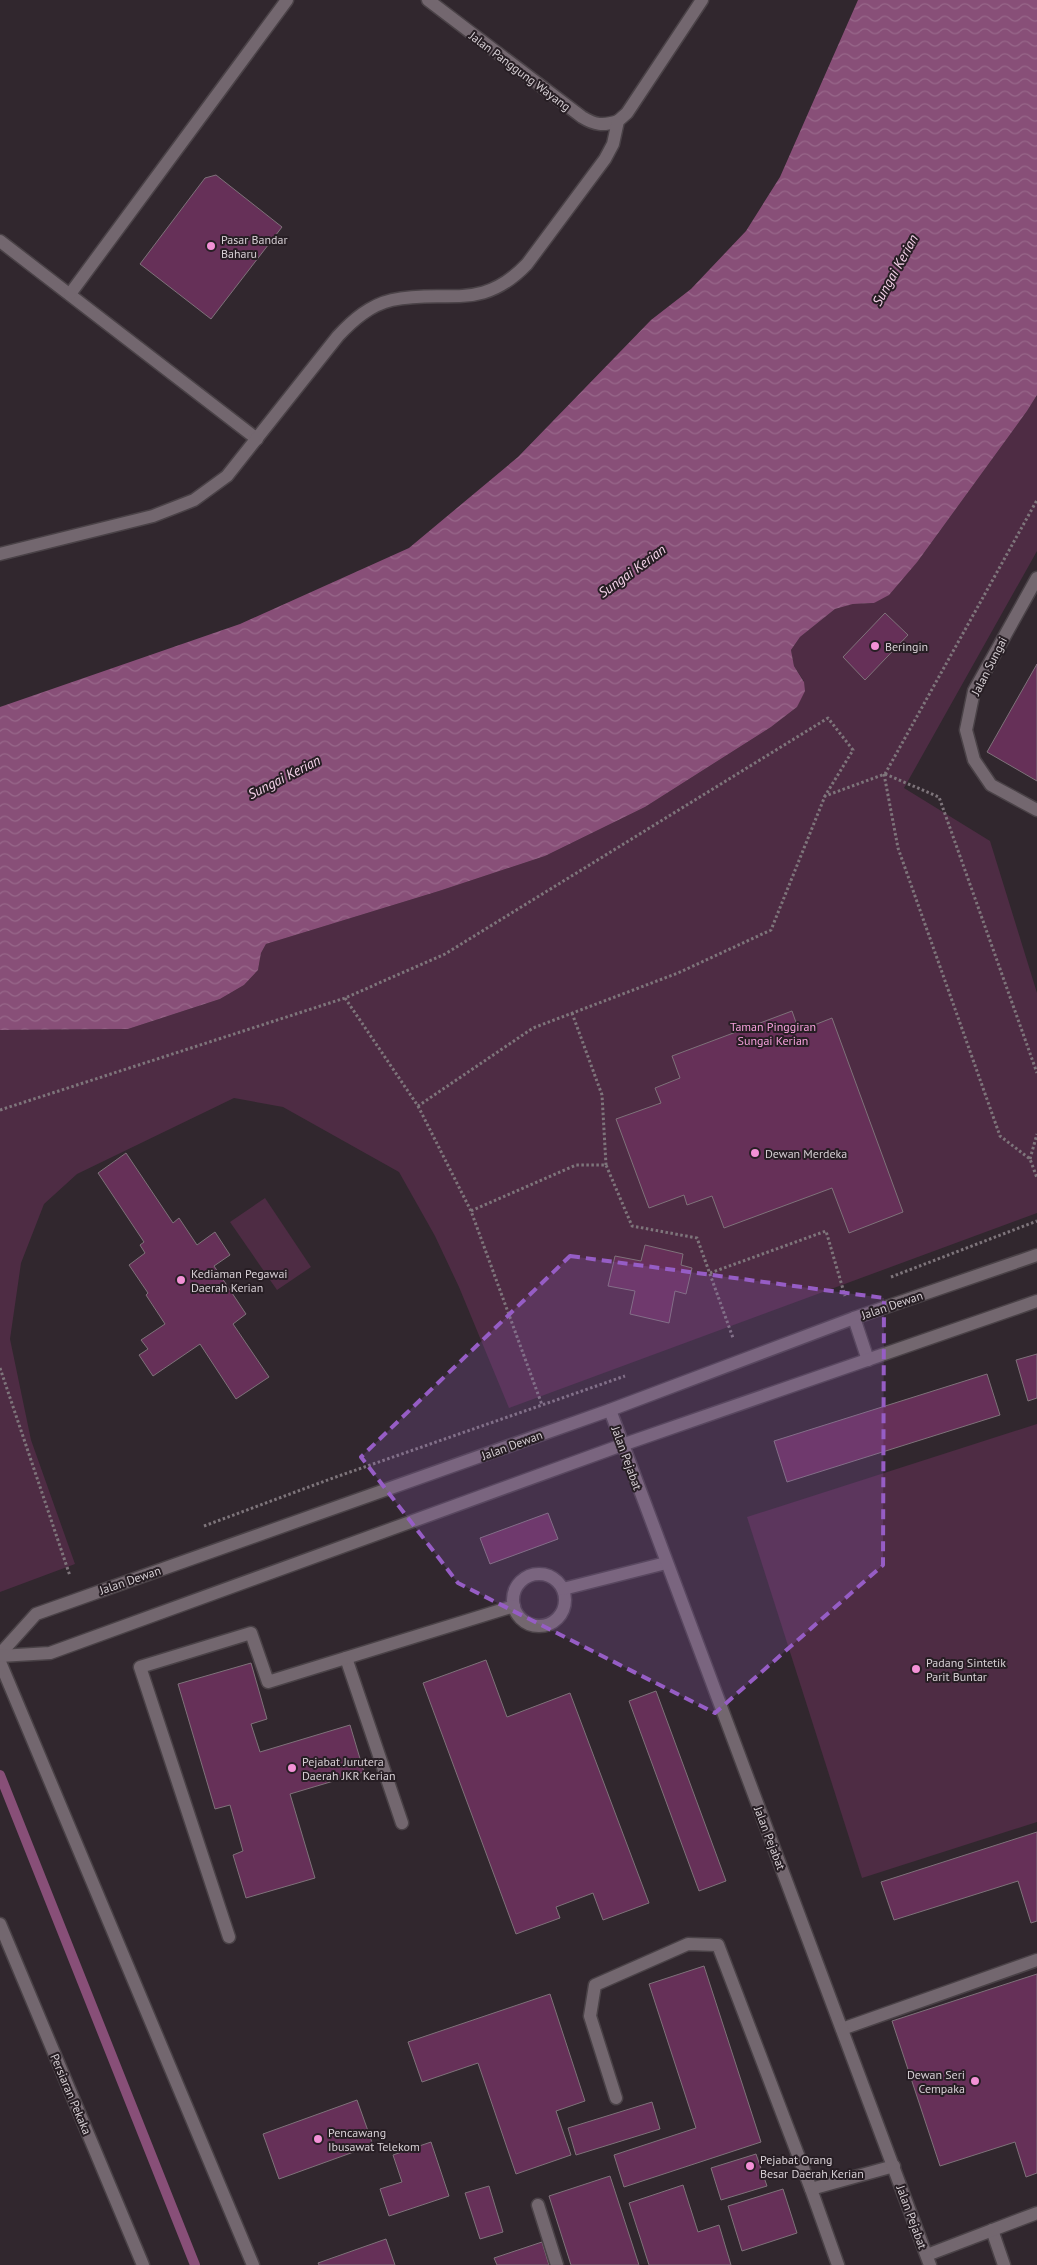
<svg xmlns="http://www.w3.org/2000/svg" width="1037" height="2265" font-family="'PT Sans',sans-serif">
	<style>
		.green { fill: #4e2c44 }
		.water { fill: url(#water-waves) }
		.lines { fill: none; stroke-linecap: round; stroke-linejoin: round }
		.stream { stroke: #884f78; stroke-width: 10 }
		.building { fill: #663058; stroke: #7f727a }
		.lane-casing { stroke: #4a4247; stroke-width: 15 }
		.street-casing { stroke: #4a4247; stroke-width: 15 }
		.secondary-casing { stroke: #4a4247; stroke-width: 15 }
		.path { stroke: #7e757b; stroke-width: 3; stroke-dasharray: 2.5 2.5; stroke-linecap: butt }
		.lane { stroke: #73676f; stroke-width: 12 }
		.street { stroke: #73676f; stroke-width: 12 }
		.secondary { stroke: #73676f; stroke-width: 12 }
		.marked { fill: #965dc5; fill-opacity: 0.2; stroke: #965dc5; stroke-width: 4; stroke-dasharray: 10 6; stroke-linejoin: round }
		.poi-dot { fill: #f391d6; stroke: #271e24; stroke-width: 2 }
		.labels { text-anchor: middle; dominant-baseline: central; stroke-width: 4; stroke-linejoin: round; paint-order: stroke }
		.street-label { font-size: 12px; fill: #d6cfd4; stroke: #271e24 }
		.poi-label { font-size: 12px; fill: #d6cfd4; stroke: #271e24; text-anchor: start }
		.park-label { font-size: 12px; fill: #f5a0db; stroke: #271e24 }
		.water-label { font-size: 14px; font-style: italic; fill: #f7d4eb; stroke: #271e24 }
	</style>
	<defs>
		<pattern id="water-waves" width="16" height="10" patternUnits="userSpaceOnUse" patternTransform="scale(1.25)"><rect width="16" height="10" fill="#884f78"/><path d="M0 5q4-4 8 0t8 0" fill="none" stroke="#98678a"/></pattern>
	</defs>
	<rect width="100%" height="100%" fill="#31272e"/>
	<g class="green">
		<polygon points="1037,395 1037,551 904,788 990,841 1037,993 1037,1213 509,1408 459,1287 435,1236 399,1172 283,1107 234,1098 77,1174 44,1204 21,1263 10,1339 31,1440 75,1564 0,1592 0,1030 128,1029 220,999 244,985 258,970 261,953 266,944 439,891 545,856 645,807 771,727 797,707 804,681 794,666 791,650 800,637 835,609 853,604 874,603 918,561 1027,411"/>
		<polygon points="265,1198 311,1267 277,1290 230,1222"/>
		<polygon points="1037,1424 1037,1822 862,1878 747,1517"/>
	</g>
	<polygon class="water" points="858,0 1037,0 1037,395 1027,411 918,561 889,595 874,603 853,604 835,609 800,637 791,650 794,666 804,682 805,691 797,707 771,727 645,807 545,856 439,891 266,944 261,953 258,970 244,985 220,999 128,1029 0,1030 0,707 240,624 409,548 518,457 651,320 691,289 746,231 780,177"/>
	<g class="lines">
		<polyline class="stream" points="0,1775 195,2265"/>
	</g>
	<g class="building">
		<polygon points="216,175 282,227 211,319 140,264 205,178"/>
		<polygon points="885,613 908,635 865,680 843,657"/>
		<polygon points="1037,664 1037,781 987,752"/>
		<polygon points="792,1011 799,1031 832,1018 903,1212 849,1233 832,1188 724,1228 712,1196 687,1205 684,1195 649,1208 616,1119 661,1103 655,1088 680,1078 672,1056"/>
		<polygon points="126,1153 173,1223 179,1218 197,1245 215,1232 230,1255 214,1266 246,1314 233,1324 269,1377 236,1399 200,1344 153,1376 139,1355 148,1349 141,1340 165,1324 146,1295 148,1293 129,1265 145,1253 140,1245 144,1242 98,1173"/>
		<polygon points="645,1245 683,1254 681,1265 692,1268 686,1294 675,1291 669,1323 630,1314 635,1291 608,1286 615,1256 641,1261"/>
		<polygon points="1037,1354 1037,1398 1028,1401 1016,1360"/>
		<polygon points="987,1374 1000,1415 787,1482 774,1441"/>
		<polygon points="548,1513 558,1539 490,1564 480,1538"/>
		<polygon points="486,1660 507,1717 570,1693 649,1903 603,1920 593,1893 556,1907 560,1918 516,1934 423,1683"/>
		<polygon points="251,1663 267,1719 251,1724 260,1752 350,1725 364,1772 290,1794 315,1878 246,1898 233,1855 243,1851 230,1805 215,1809 178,1684"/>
		<polygon points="656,1691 726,1881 699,1891 629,1701"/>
		<polygon points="1037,1832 1037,1921 1031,1923 1018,1881 894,1920 881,1882"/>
		<polygon points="704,1966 761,2142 624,2187 614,2155 696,2128 649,1984"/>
		<polygon points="1037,1974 1037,2173 1026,2177 1015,2142 940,2166 892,2021"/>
		<polygon points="550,1994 585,2101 556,2111 571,2155 516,2174 478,2063 422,2082 408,2042"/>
		<polygon points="357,2100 373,2145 279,2179 263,2134"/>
		<polygon points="652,2102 660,2129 576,2155 568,2128"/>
		<polygon points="431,2142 449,2196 389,2216 380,2189 402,2182 393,2155"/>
		<polygon points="756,2154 767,2186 721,2200 711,2168"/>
		<polygon points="610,2176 639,2265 571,2265 549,2196"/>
		<polygon points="683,2185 698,2232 719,2225 731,2265 649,2265 629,2203"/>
		<polygon points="489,2186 503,2232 480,2239 465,2193"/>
		<polygon points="783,2189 797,2233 742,2251 728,2206"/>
		<polygon points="386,2239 395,2265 319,2265 318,2263"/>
		<polygon points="542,2242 549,2265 497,2265 494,2258"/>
	</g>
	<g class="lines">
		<defs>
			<g id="lane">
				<circle cx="539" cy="1600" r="26"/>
				<polyline points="563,1589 666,1563"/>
				<polyline points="346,1658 402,1823"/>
				<polyline points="229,1937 140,1667 251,1633 268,1682 514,1606"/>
				<polyline points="842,2029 1037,1960"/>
				<polyline points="616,2098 590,2016 595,1985 688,1944 718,1945 811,2189"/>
				<polyline points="538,2205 557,2265"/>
				<polyline points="992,2230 1004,2265"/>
				<polyline points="927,2255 1037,2213"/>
				<polyline points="838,2265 811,2189 894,2166"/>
			</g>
			<g id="street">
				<path d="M 428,0 L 582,117 C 595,125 603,126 618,121"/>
				<polyline points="0,241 257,439"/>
				<polyline points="70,294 287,0"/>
				<path d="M 0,554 L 153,516 L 194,500 L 227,476 L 338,336 C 353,320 370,305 392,300 C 447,288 480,313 527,264 L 605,159 L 613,144 L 618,121 L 627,113 L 702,0"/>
				<polyline points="1037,578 974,691 966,730 974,760 991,785 1037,810"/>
				<polyline points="610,1410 930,2265"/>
				<polyline points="0,1662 253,2265"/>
				<polyline points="0,1924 143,2265"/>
			</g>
			<g id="secondary">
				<polyline points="854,1318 868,1360"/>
				<polyline points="0,1654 36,1614 610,1410 854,1318 1037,1255"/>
				<polyline points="0,1656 50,1653 622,1445 1037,1301"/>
			</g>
		</defs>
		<use href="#lane" class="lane-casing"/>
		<use href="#street" class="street-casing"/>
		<use href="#secondary" class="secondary-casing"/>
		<g class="path">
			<polyline points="884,774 898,848 1000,1136 1030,1159 1037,1178"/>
			<polyline points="885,774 939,797 1037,1073"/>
			<polyline points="345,998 418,1106 533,1028 678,973 771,930 825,796"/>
			<polyline points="572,1013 602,1095 606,1165"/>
			<polyline points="418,1106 471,1211 542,1405"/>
			<polyline points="0,1110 345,998 445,954 828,718 853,750 825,796 885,774 1037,500"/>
			<polyline points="1030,1159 1037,1134"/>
			<polyline points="471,1211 576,1165 606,1165 632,1226 697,1238 733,1338"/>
			<polyline points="710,1273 826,1231 845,1296"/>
			<polyline points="891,1277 1037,1221"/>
			<polyline points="0,1368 70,1576"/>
			<polyline points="204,1526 333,1478 625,1376"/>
		</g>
		<use href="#lane" class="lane"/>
		<use href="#street" class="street"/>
		<use href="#secondary" class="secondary"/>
	</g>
	<path class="marked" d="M 570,1256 L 884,1298 L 883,1565 L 715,1713 L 458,1583 L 361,1457 Z"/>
	<g class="poi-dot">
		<circle cx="211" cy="246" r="5"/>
		<circle cx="875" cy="646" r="5"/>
		<circle cx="755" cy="1153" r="5"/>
		<circle cx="181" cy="1280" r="5"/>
		<circle cx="916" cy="1669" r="5"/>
		<circle cx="292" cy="1768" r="5"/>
		<circle cx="975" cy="2081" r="5"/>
		<circle cx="318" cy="2139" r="5"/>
		<circle cx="750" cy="2166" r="5"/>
	</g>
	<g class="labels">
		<g class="street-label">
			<text transform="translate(520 71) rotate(37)">Jalan Panggung Wayang</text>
			<text transform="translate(989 666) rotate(-63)">Jalan Sungai</text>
			<text transform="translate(892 1305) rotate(-19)">Jalan Dewan</text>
			<text transform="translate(512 1445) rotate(-20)">Jalan Dewan</text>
			<text transform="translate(627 1458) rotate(70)">Jalan Pejabat</text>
			<text transform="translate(130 1580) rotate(-19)">Jalan Dewan</text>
			<text transform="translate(770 1838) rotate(69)">Jalan Pejabat</text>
			<text transform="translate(71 2094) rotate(67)">Persiaran Pekaka</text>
			<text transform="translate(912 2217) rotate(70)">Jalan Pejabat</text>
		</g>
		<g class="poi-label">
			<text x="221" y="239">Pasar Bandar<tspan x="221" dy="14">Baharu</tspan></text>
			<text x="885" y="646">Beringin</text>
			<text x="765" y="1153">Dewan Merdeka</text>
			<text x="191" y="1273">Kediaman Pegawai<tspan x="191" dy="14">Daerah Kerian</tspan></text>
			<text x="926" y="1662">Padang Sintetik<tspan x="926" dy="14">Parit Buntar</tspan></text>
			<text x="302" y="1761">Pejabat Jurutera<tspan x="302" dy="14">Daerah JKR Kerian</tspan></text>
			<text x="965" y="2074" text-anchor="end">Dewan Seri<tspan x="965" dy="14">Cempaka</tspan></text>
			<text x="328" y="2132">Pencawang<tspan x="328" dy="14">Ibusawat Telekom</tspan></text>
			<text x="760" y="2159">Pejabat Orang<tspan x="760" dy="14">Besar Daerah Kerian</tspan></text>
		</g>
		<g class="park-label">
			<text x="773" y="1026">Taman Pinggiran<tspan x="773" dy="14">Sungai Kerian</tspan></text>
		</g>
		<g class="water-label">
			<text transform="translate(895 270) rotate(-61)">Sungai Kerian</text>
			<text transform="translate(632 571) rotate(-36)">Sungai Kerian</text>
			<text transform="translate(284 777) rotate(-27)">Sungai Kerian</text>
		</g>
	</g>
</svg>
